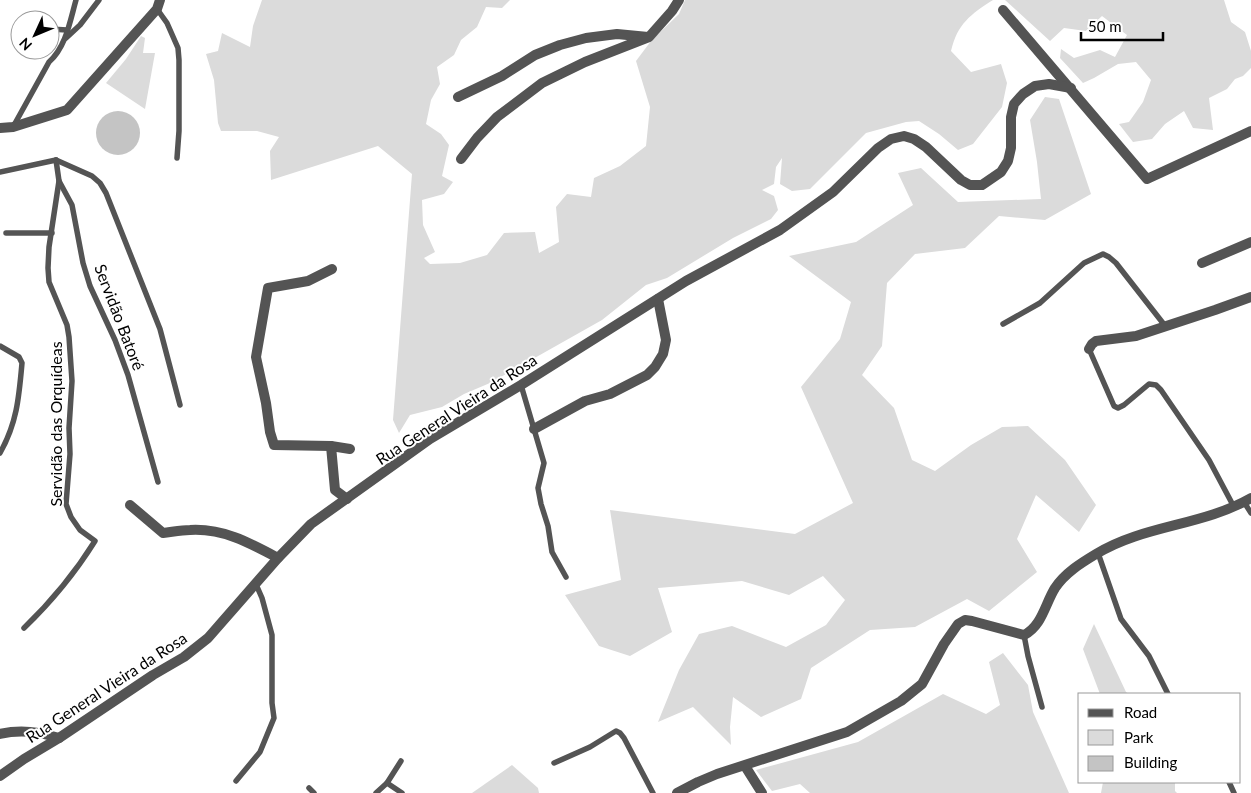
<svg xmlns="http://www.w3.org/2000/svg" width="1251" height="793" font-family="Lato,sans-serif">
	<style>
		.green { fill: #dbdbdb }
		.building { fill: #c4c4c4 }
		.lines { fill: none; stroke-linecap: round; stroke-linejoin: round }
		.lane { stroke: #545454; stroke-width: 5.5 }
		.street { stroke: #545454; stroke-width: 10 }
		.labels { text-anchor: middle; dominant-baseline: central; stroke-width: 4; stroke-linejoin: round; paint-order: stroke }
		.street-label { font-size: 16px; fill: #000; stroke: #fff }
	</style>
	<rect width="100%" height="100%" fill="#fff"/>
	<g class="green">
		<path d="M 262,0 L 510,0 L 502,8 L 486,7 L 477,27 L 461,40 L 454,55 L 437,67 L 440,84 L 431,100 L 426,124 L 441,134 L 449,145 L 442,176 L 453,182 L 444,194 L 422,200 L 423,225 L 435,252 L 424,258 L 430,264 L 460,263 L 487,255 L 504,233 L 535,232 L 539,253 L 559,242 L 556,207 L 567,194 L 591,197 L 594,178 L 620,166 L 646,146 L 650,107 L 636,61 L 651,41 L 679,14 L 685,0 L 993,0 C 971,14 957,24 951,51 L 971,72 L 1001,64 L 1007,83 L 1002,107 L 973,144 L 958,150 L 939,134 L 919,121 L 906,122 L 866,133 L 810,189 L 792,191 L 780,184 L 782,158 L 776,167 L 774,184 L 762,190 L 774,196 L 778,210 L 771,219 L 733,238 L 667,278 L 646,285 L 602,320 L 490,383 L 464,394 L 442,407 L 410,415 L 399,433 L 393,420 L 412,174 L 378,146 L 271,180 L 270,151 L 279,137 L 257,131 L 221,131 L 218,123 L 214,80 L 206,54 L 218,51 L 222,33 L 250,47 L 253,26 Z"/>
		<polygon points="1005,0 1224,0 1231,22 1245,32 1251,51 1251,68 1243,76 1235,79 1227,89 1209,98 1213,130 1193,128 1184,111 1165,124 1152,139 1133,142 1119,124 1129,122 1143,102 1151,80 1136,62 1118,64 1094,78 1083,83 1060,58 1061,49 1074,58 1100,50 1115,57 1127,35 1102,16 1086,31 1064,28 1050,41"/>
		<polygon points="141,36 145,38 143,53 155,53 145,109 106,83 126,59"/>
		<polygon points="1045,97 1059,99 1091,194 1045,220 999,216 965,248 915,254 887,283 882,346 862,375 894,408 912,460 935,471 971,445 1002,427 1028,426 1065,460 1096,505 1079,532 1036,495 1017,539 1037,572 989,611 967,599 915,627 870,630 811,668 801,699 761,717 733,697 730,727 731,745 693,707 658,722 679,670 699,634 732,626 786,647 826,625 845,600 823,576 789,595 742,581 658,588 672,632 630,656 599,646 565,595 621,580 610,510 795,534 853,503 801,387 840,339 851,302 789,256 856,242 913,205 898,173 921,168 958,202 1041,199 1037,162 1030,120"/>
		<polygon points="1094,624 1126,692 1129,694 1100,694 1083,649"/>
		<polygon points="1003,653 1028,685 1033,712 1069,793 810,793 800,784 772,791 756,770 858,742 943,694 986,714 1000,705 989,662"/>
		<polygon points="512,765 538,788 539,793 472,793"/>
		<polygon points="1103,782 1175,782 1175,791 1177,793 1101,793"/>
	</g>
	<circle class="building" cx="118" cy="133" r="22"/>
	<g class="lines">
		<g class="lane">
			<polyline points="157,9 167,23 178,48 179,60 179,131 177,158"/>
			<polyline points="50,29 67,30"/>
			<polyline points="66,38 80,25 99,0"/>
			<path d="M 13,127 L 49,62 C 66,47 70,21 76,0"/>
			<polyline points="56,160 59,181 72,205 83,263 90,286 115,340 128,375 158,482"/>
			<polyline points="56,160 92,176 100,183 106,193 160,329 180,405"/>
			<polyline points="0,172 56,160"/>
			<polyline points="6,233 52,233"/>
			<polyline points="1003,324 1040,303 1084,263 1103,254 1109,257 1116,263 1166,327"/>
			<path d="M 0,346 L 19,357 L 22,363 C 19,397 17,423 0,453"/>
			<polyline points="1089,349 1114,406 1118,408 1124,405 1149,384 1156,385 1161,390 1209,460 1234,507"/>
			<polyline points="521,385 544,463 538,488 541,504 548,526 552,552 566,577"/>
			<polyline points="1244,502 1251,513"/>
			<polyline points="1098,553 1121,619 1149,656 1168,694"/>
			<path d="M 24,628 C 51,602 75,573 95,541 L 80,530 L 71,517 L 66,504 L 70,454 L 69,428 L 72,381 L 69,337 L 67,325 L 49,282 L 48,268 L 49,247 L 59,181"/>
			<polyline points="1024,635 1028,656 1042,707"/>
			<polyline points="554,763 590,747 616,731 620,733 624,738 653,793"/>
			<polyline points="236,781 260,752 274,718 272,703 272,635 262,598 255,582"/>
			<polyline points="1229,782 1234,793"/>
			<polyline points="387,783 401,761"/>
			<polyline points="309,788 314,793"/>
			<polyline points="376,793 387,783 402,793"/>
		</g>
		<g class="street">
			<polyline points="1003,10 1147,179 1251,131"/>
			<polyline points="458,97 502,76 535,55 560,45 586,38 617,34 648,37"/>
			<polyline points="0,128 13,127 67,110 157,9 160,0"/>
			<polyline points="461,159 477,138 497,117 542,83 585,62 649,37 672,11 679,0"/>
			<polyline points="1202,263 1251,242"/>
			<polyline points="332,269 308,281 268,288 256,357 266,403 270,432 274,445 331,446 350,449"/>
			<polyline points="1089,349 1092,344 1096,341 1136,336 1215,310 1251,297"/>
			<polyline points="534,429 585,401 610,394 647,375 655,367 663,354 666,340 658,299"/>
			<polyline points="331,446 335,490 347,499"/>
			<path d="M 130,505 L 163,533 C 172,532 181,530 190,530 C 223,528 250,543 278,558"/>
			<path d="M 0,734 C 21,729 39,732 59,738"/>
			<polyline points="745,766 762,793"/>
			<polyline points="0,776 24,759 59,738 153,675 184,657 208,638 278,558 311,524 430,439 521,385 686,281 780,230 833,192 878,148 891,139 904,136 914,139 926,147 961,180 970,185 982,185 1001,172 1008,161 1011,148 1011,117 1014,104 1023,94 1035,86 1049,84 1071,88"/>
			<path d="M 677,793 L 698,782 L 717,774 L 847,732 L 901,701 L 922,684 L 944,644 L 958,624 L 965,620 L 972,621 L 1024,635 C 1042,626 1045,604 1055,588 C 1065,573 1081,563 1096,554 C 1143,525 1202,526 1251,498"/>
		</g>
	</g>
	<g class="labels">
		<g class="street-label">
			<text transform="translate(120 317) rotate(69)">Servidão Batoré</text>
			<text transform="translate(456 409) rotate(-33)">Rua General Vieira da Rosa</text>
			<text transform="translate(55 424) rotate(-90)">Servidão das Orquídeas</text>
			<text transform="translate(106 687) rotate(-33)">Rua General Vieira da Rosa</text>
		</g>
	</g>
	<rect x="1078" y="693" width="162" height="90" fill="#ffffff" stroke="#999999"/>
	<rect x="1088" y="709" width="25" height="8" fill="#545454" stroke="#999999"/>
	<text x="1124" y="718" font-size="15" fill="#000000">Road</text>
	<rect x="1088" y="730" width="25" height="15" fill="#dbdbdb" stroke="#999999"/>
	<text x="1124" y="743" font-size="15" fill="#000000">Park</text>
	<rect x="1088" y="756" width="25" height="15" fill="#c4c4c4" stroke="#999999"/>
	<text x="1124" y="768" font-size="15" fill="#000000">Building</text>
	<g transform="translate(35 35) rotate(226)"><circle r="24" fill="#ffffff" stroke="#999999"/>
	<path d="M0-4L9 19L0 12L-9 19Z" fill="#000000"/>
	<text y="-8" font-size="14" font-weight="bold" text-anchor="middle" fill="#000000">N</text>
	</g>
	<path d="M1081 32v8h82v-8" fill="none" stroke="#000000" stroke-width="2.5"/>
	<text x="1088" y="32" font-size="15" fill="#000000" stroke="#ffffff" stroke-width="4" paint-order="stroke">50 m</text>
</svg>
